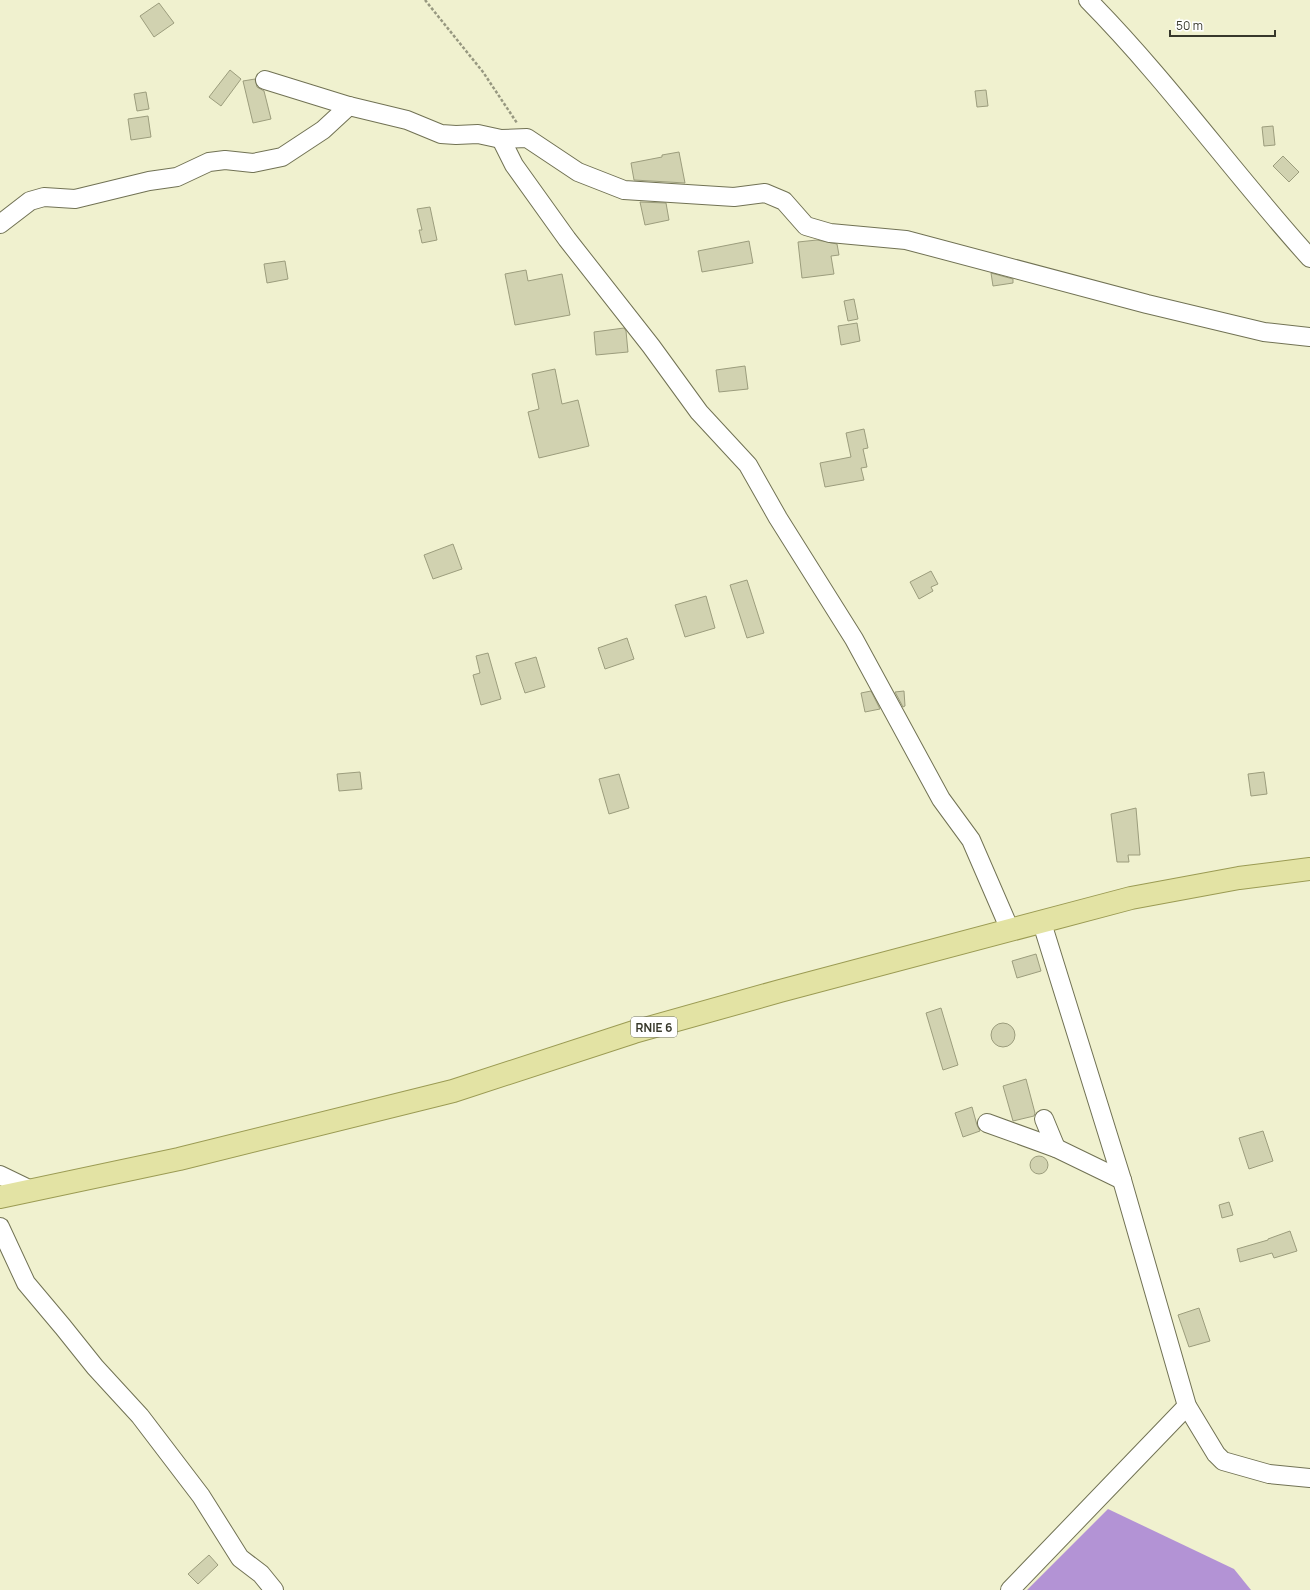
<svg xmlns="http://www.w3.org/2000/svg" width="1310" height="1590" font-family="Manrope,sans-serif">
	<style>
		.water { fill: #b393d5 }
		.building { fill: #d1d2b0; stroke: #9c9d7d }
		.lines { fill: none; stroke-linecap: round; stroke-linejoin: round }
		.minor-casing { stroke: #717254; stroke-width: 20 }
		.major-casing { stroke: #9b9b53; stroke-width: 24 }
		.path { stroke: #979880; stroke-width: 2.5; stroke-dasharray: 3 2; stroke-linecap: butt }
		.minor { stroke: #fff; stroke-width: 18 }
		.major { stroke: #e3e3a4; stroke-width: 22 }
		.labels { text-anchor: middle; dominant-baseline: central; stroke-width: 3; stroke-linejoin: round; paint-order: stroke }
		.shield { fill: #fff; stroke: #73746b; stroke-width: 1 }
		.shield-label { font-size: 12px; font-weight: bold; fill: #37382b }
	</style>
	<rect width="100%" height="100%" fill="#f0f1cf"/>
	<polygon class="water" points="1108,1509 1234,1569 1251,1590 1027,1590"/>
	<g class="building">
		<polygon points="159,3 174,23 154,37 140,16"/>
		<polygon points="230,70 241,79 221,106 209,97"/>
		<polygon points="255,79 257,87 264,91 271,119 253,123 243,81"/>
		<polygon points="986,90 988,106 977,107 975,91"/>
		<polygon points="146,92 149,109 137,111 134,94"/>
		<polygon points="148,116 151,137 131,140 128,119"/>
		<polygon points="1273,126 1275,145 1264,146 1262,127"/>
		<polygon points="679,152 685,183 634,180 631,163 662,157 662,155"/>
		<polygon points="1283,156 1299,172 1289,182 1273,166"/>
		<polygon points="640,202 666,203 669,220 645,225"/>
		<polygon points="430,207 437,240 422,243 419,230 422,230 417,209"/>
		<polygon points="817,240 837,244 839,255 831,256 834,274 802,278 798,242"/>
		<polygon points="749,241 753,263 702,272 698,251"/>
		<polygon points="285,261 288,279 267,283 264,264"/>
		<polygon points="526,270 528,281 562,274 570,315 515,325 505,274"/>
		<polygon points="991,273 1013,279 1013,283 993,286"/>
		<polygon points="854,299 858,319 848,321 844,301"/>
		<polygon points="857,323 860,341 841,345 838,326"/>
		<polygon points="624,328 626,331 628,352 596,355 594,332"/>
		<polygon points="745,366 748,389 719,392 716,370"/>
		<polygon points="555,369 562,404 578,400 589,446 539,458 528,412 539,409 532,374"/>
		<polygon points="864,429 868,448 863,449 867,467 861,468 864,480 825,487 820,463 851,457 846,433"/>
		<polygon points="453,544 462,569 433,579 424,555"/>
		<polygon points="931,571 938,584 931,587 933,591 919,599 910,582"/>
		<polygon points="747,580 764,633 747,638 730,585"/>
		<polygon points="706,596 715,628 685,637 675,605"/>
		<polygon points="627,638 634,659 605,669 598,648"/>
		<polygon points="488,653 501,699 481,705 473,675 480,673 476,656"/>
		<polygon points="536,657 545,687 525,693 515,663"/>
		<polygon points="871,691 880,709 865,712 861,693"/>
		<polygon points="904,691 905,706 903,707 895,692"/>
		<polygon points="360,772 362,789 339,791 337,774"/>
		<polygon points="1264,772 1267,794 1251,796 1248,774"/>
		<polygon points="619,774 629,808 609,814 599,779"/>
		<polygon points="1136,808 1140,855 1128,855 1129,862 1117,862 1111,814"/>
		<polygon points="1036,954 1041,971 1017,978 1012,961"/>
		<polygon points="941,1008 958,1065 943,1070 926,1013"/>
		<circle cx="1003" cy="1035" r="12"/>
		<polygon points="1026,1079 1035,1113 1034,1116 1013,1121 1003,1086"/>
		<polygon points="972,1107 977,1125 980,1131 963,1137 955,1113"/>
		<polygon points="1263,1131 1273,1161 1249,1169 1239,1138"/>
		<circle cx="1039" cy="1165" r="9"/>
		<polygon points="1229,1202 1233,1215 1222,1218 1219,1205"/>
		<polygon points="1290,1231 1297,1251 1274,1258 1272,1253 1240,1262 1237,1249 1268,1240 1268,1239"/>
		<polygon points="1199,1308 1210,1341 1189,1347 1178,1315"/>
		<polygon points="209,1555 218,1565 198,1584 188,1574"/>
	</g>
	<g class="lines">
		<defs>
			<g id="minor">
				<path d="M 1088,0 C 1168,81 1234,174 1310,258"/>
				<polyline points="265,80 349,106 407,120 441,134 456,135 478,134 501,139 527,138 578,172 624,190 734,197 765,193 784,201 806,226 830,233 906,240 1147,304 1264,332 1310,337"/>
				<polyline points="501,139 514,165 567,239 651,346 699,412 748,465 778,518 854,639 941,799 971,840 1010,930"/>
				<polyline points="0,224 30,201 44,197 75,199 149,181 177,177 209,162 225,160 253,163 282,157 323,130 349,106"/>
				<polyline points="1042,923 1122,1180 1187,1406 1216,1454 1223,1461 1269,1474 1310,1478"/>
				<polyline points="1044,1119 1056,1148"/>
				<polyline points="987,1123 1056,1148 1122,1180"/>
				<polyline points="0,1175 31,1190"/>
				<polyline points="0,1227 26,1283 63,1327 95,1367 140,1416 201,1496 240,1558 261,1574 274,1590"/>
				<polyline points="1010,1590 1187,1406"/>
			</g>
			<polyline id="major" points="0,1197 179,1159 453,1091 634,1032 780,991 1131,898 1239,878 1310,869"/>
		</defs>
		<use href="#minor" class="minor-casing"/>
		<use href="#major" class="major-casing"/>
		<polyline class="path" points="425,0 483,72 517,123"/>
		<use href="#minor" class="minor"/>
		<use href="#major" class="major"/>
	</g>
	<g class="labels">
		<rect class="shield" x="631" y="1017" width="46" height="20" rx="3"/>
		<g class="shield-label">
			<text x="654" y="1027">RNIE 6</text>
		</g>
	</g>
	<path d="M1170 30v6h105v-6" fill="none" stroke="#37382b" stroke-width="2"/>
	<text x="1176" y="30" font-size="12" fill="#37382b" stroke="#ffffff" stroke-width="3" paint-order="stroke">50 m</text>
</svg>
